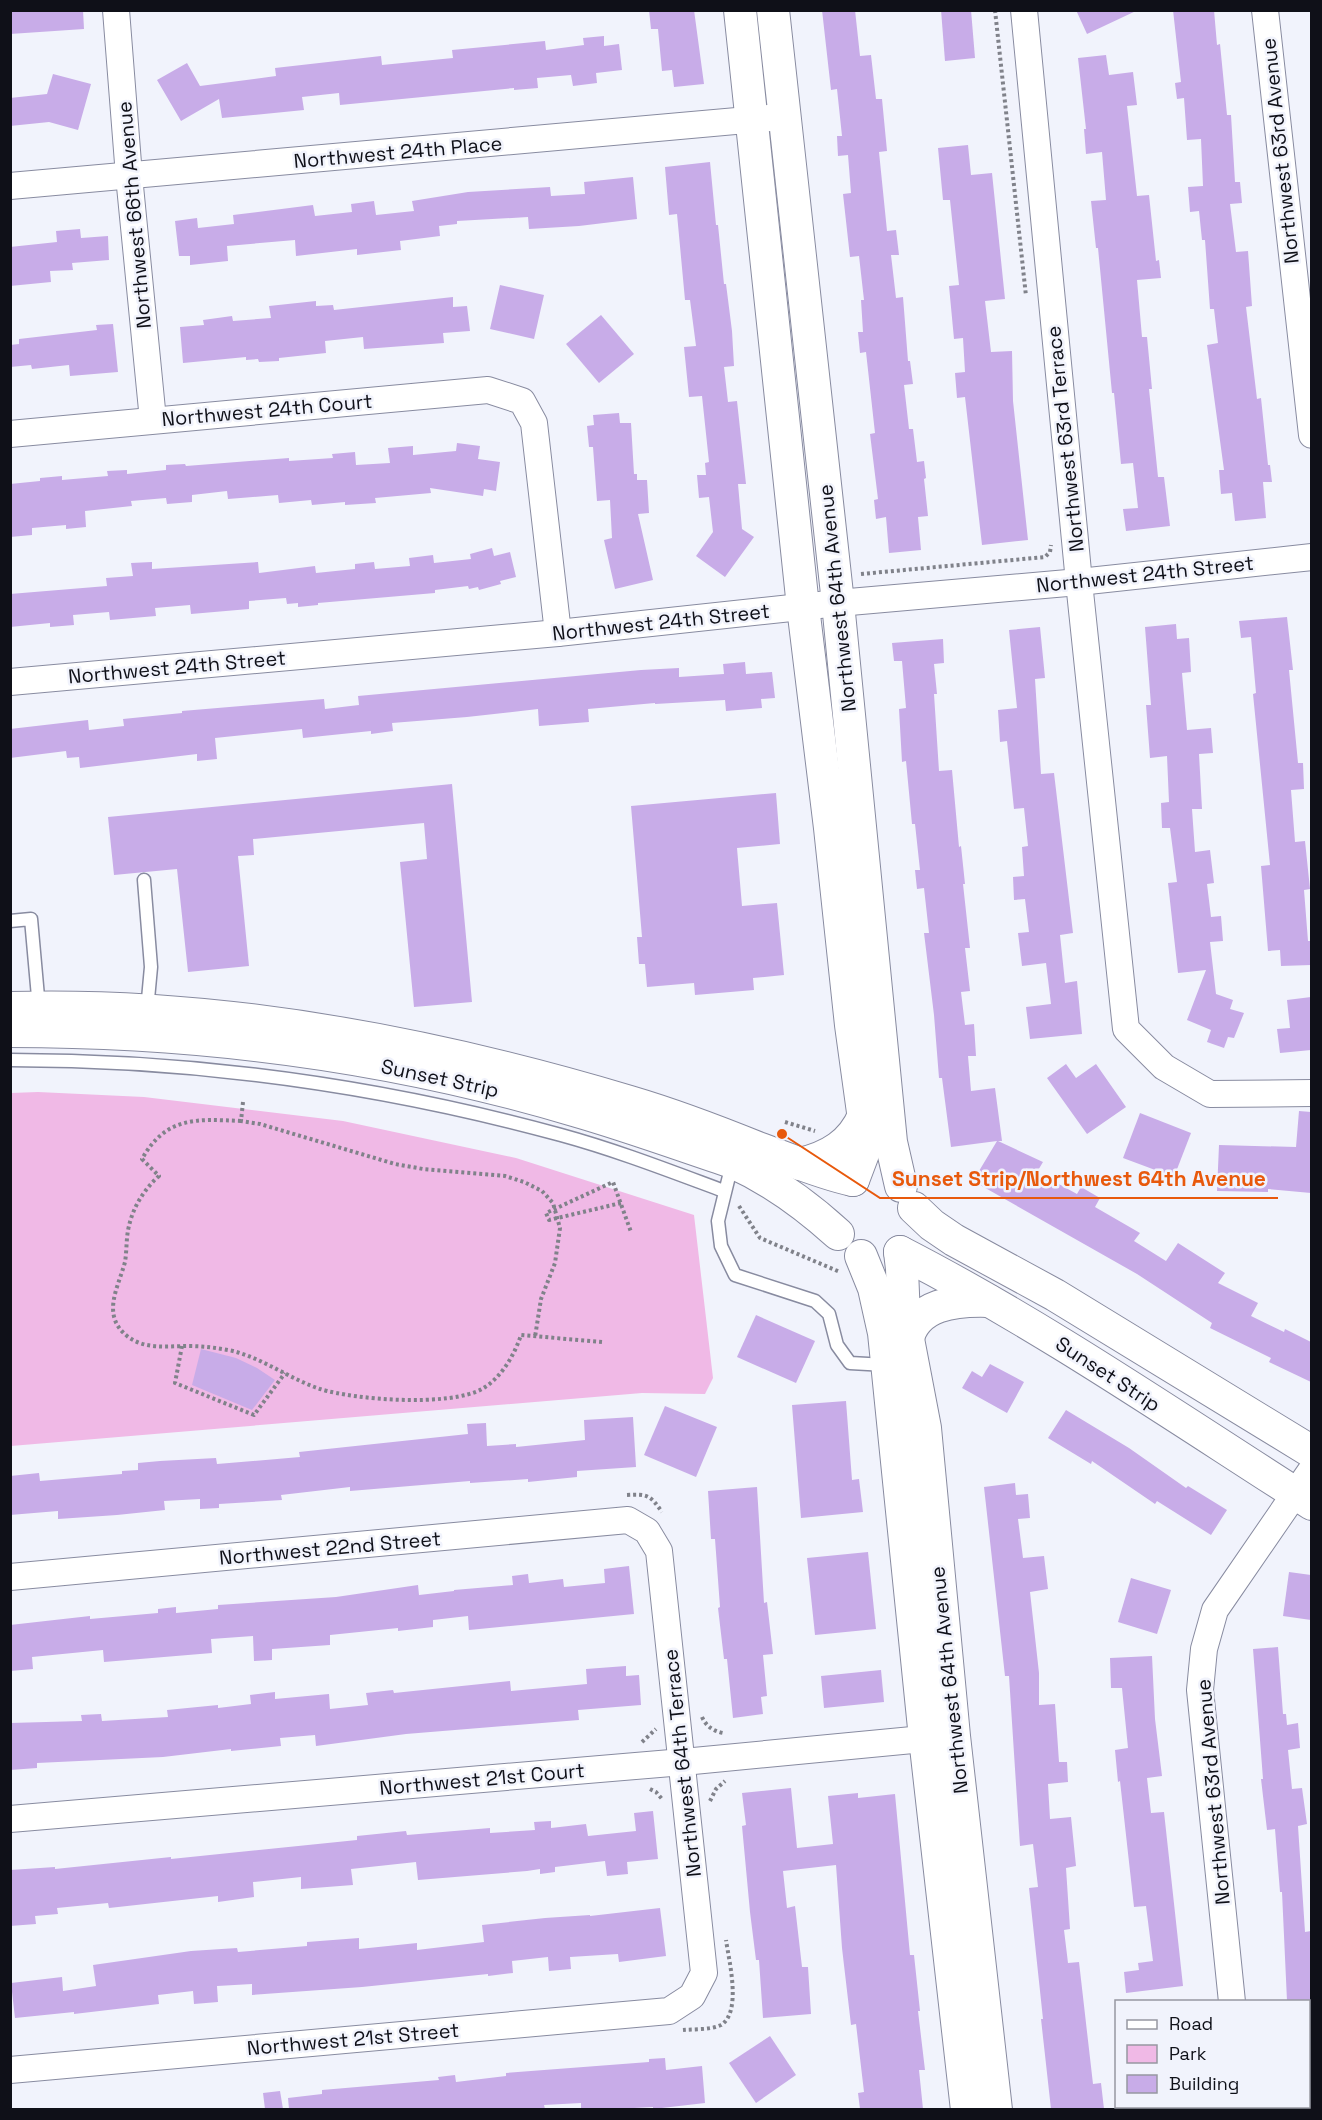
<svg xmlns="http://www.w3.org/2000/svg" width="1322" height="2120" font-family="'Space Grotesk',sans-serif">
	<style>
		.green { fill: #f0b9e6 }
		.building { fill: #c8ace8 }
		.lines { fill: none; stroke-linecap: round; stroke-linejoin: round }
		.service-casing { stroke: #888ba0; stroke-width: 15 }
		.minor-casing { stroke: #888ba0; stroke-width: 28 }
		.tertiary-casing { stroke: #888ba0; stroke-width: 34 }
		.path { stroke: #80828a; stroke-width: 4; stroke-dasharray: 3 3; stroke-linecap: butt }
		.service { stroke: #fff; stroke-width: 12 }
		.minor { stroke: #fff; stroke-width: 26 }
		.tertiary { stroke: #fff; stroke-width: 32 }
		.labels { text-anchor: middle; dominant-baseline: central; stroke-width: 5; stroke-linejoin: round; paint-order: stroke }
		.street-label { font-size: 20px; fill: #0f1018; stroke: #f1f3fc }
		.leader { fill: none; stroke: #e8590c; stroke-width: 2 }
		.callout-dot { fill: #e8590c; stroke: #f1f3fc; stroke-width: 2 }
		.callout-label { font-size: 21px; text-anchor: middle; font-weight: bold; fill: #e8590c; stroke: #f1f3fc; stroke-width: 5; stroke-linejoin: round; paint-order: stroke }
	</style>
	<rect width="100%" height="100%" fill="#f1f3fc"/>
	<polygon class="green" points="38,1092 144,1097 343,1121 516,1158 694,1215 713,1378 705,1394 642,1393 11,1446 11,1093"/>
	<g class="building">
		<polygon points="10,10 83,10 84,29 10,34"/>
		<polygon points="649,10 694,10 704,84 674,87 672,70 662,71 658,29 651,29"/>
		<polygon points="822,10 855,10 860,56 871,55 876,99 882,99 887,151 879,152 887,231 896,230 899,255 891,255 896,298 903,297 908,361 910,361 913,384 904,385 909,429 913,429 917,462 924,461 926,478 924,479 928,516 918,517 921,550 889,553 886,517 876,519 874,500 878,499 870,434 875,433 866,352 860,353 858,332 863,332 861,300 864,300 859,256 850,257 843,194 851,193 848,155 838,156 837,136 842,136 837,89 831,90"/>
		<polygon points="941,10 971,10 975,58 945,61"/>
		<polygon points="1076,10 1138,10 1087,34"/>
		<polygon points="1173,10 1214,10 1217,45 1220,44 1227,115 1231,115 1235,182 1240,182 1242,203 1230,204 1236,252 1248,251 1252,306 1246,307 1257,399 1261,398 1268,465 1270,465 1272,482 1263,482 1266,518 1235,521 1232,493 1221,494 1219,470 1224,470 1207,345 1218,343 1214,309 1210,309 1205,240 1202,240 1199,211 1190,212 1188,187 1203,186 1201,139 1187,140 1184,98 1177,99 1175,83 1181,82"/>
		<polygon points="604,36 604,46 619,44 622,70 596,73 597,83 573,86 571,75 537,78 538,88 514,90 514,88 340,105 339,93 302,97 304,110 222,118 219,99 181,121 157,80 187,63 200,86 276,76 275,68 381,56 382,65 453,58 452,50 545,41 546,50 584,45 583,38"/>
		<polygon points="1106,55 1109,75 1133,72 1137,105 1127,106 1137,196 1149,195 1156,261 1159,260 1161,278 1137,280 1142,337 1147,337 1152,389 1149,389 1158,477 1164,477 1170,526 1126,531 1123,509 1138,508 1133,463 1121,464 1114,393 1112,393 1098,248 1096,248 1091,201 1106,200 1102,152 1086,154 1084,129 1086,129 1078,58"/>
		<polygon points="53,74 91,84 78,130 49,122 10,126 10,98 47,94"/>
		<polygon points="968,145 971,175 992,173 1005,299 985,301 991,352 1012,351 1013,401 1028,540 982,545 965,397 957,398 955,373 965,372 963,338 954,339 949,286 959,285 950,200 943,200 938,148"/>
		<polygon points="710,162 716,225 718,225 724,284 726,284 732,331 734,366 724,367 728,402 737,401 746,484 738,484 742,529 754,537 725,577 696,556 713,532 709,497 699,498 697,475 706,475 705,463 709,462 702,396 689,397 684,347 696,346 690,300 685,300 677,214 669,215 665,167"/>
		<polygon points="633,177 637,219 579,226 529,229 528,217 457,221 457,224 439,226 440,236 400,241 401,250 357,255 357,249 296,256 295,240 227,246 228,261 190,265 190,256 179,256 175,221 197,218 198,228 234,224 233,215 313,205 315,216 352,212 351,204 374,201 376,215 414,211 412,201 468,192 550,187 551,196 585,194 584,182"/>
		<polygon points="80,229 81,238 108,236 109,260 72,263 73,270 50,271 51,282 10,286 10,247 57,242 56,231"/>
		<polygon points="500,285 544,295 534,339 490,329"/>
		<polygon points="453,297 453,307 467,306 470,331 443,333 444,343 364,349 363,337 325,341 326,353 279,358 279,361 259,362 258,359 246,360 246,357 183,363 180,327 204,325 203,320 232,316 233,321 271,318 269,306 316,301 316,306 333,305 334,310"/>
		<polygon points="601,315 634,354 599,383 566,344"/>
		<polygon points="113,324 118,372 70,376 69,365 32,369 31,365 10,367 10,345 19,344 19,339 97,330 96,325"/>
		<polygon points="619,413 620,423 631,423 634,474 637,474 637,480 647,480 649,513 638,514 653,580 615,589 604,540 612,538 610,500 597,501 593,447 589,447 587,426 594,425 593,415"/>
		<polygon points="457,443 480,446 478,459 500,462 496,491 484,489 483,496 430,488 431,493 375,498 376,503 345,505 345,502 312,505 311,500 279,503 278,495 228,499 227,491 192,495 192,502 167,504 166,498 131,501 132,506 85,511 86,527 66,529 66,525 32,528 32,535 10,537 10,484 40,481 40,478 62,476 62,480 108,476 107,471 127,470 127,474 166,470 166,465 185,464 186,466 289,458 289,461 333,458 332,454 355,452 356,465 390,463 388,448 413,446 413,455 456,451"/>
		<polygon points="492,548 494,556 510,552 516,577 500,581 501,584 479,590 478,587 469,589 468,586 435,590 435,593 318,603 318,605 298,607 298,603 287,604 286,598 249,601 249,609 191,614 190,605 155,608 156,616 110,620 109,612 73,615 74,625 50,627 50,623 10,627 10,594 107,586 106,578 133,576 131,563 152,562 152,569 258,562 259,573 315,566 316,573 355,569 355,564 374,562 375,569 410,566 409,558 433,555 434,563 471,559 470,554"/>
		<polygon points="1287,617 1293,670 1289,670 1298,763 1303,763 1304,789 1291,790 1295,842 1305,841 1310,889 1304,890 1308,941 1311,941 1311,965 1281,966 1280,950 1268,951 1261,866 1270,865 1253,694 1256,693 1251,637 1241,638 1239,621"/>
		<polygon points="1176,624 1177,639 1189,638 1191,672 1182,673 1187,730 1211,728 1213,753 1199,754 1202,809 1192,809 1195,852 1210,850 1214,883 1207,884 1211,917 1221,916 1223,941 1210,942 1216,994 1233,1000 1230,1009 1244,1013 1234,1038 1228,1037 1224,1048 1207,1042 1211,1030 1187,1020 1206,970 1178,973 1168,883 1177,882 1170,828 1162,828 1161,803 1169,802 1167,756 1150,758 1146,705 1151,705 1145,627"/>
		<polygon points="1040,627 1045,678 1035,679 1041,774 1054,773 1073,933 1060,935 1065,983 1077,981 1082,1034 1030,1039 1026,1007 1051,1004 1046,963 1022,966 1018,933 1029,932 1025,899 1014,900 1013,877 1024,876 1022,847 1028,846 1024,808 1014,809 1007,741 1000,742 998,710 1017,708 1009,630"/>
		<polygon points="943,639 944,663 934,664 937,694 934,694 939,771 952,770 959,847 961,846 965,884 963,884 970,948 965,948 970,991 961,992 965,1025 974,1024 976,1056 968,1056 971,1091 995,1088 1002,1141 998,1141 1043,1162 1037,1172 1077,1194 1081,1187 1100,1198 1095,1207 1140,1233 1134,1241 1166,1261 1178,1243 1225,1273 1218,1283 1258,1303 1251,1316 1284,1332 1285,1329 1311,1342 1311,1382 1269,1362 1271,1358 1210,1328 1212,1323 1137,1274 973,1181 997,1141 951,1147 942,1078 939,1078 934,1015 924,933 929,933 924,888 917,889 915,870 920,870 915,824 912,824 906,761 902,762 899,709 906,708 902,661 894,661 892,643"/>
		<polygon points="745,662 746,674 772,672 775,698 761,699 762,708 726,711 725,700 655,704 655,703 588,709 589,722 539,726 538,709 467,717 392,723 393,731 371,734 371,731 303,738 302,729 215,738 217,759 197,761 197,754 80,768 79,757 67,758 66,751 10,758 10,729 88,720 89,730 124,726 123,719 182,713 182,711 324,699 325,709 359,705 358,696 641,670 679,668 679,677 724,674 723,664"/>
		<polygon points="452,784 472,1002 414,1007 400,862 427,859 424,823 253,839 254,855 238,856 249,966 188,972 177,869 114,875 108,817"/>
		<polygon points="776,793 780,844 737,848 742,906 777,903 784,975 753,978 754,990 695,995 694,983 647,987 645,964 639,964 637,937 642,937 631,806"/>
		<polygon points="1311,997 1311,1050 1280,1053 1277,1029 1290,1028 1287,1000"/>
		<polygon points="1066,1064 1076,1078 1096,1064 1126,1107 1087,1134 1047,1078"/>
		<polygon points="1299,1111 1311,1112 1311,1193 1268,1189 1268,1192 1217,1191 1219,1145 1296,1147"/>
		<polygon points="1140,1113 1191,1133 1174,1177 1123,1158"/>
		<polygon points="756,1315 815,1341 796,1383 737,1357"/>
		<polygon points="201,1349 236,1358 257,1368 275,1380 252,1410 192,1385"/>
		<polygon points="990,1364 1024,1382 1007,1413 962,1388 972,1371 982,1377"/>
		<polygon points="846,1401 852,1480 859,1479 863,1512 801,1518 792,1405"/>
		<polygon points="665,1406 717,1427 696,1477 644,1455"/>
		<polygon points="1066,1410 1129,1448 1186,1488 1188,1486 1227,1510 1211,1535 1157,1501 1155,1504 1092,1461 1091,1464 1048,1438"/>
		<polygon points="633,1417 636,1467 577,1471 577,1477 528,1482 528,1479 470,1483 470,1481 350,1491 350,1487 281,1495 282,1500 219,1504 219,1508 200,1509 200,1499 164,1501 165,1510 117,1515 58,1519 58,1511 10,1515 10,1476 39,1473 40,1481 122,1474 122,1471 138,1470 138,1463 160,1461 216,1458 217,1464 300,1457 299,1452 468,1434 467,1424 486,1423 487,1446 516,1444 516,1447 585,1440 584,1420"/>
		<polygon points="1015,1483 1016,1495 1028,1494 1030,1518 1018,1519 1023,1558 1044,1556 1048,1589 1030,1592 1039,1673 1039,1705 1055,1704 1059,1762 1067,1762 1068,1782 1048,1784 1050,1819 1071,1817 1076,1866 1066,1868 1070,1929 1064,1930 1068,1963 1079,1962 1093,2084 1101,2083 1104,2109 1051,2109 1041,2019 1043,2019 1029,1888 1038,1887 1033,1844 1020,1846 1009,1676 1005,1676 984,1487"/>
		<polygon points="757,1487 764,1603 767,1602 773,1654 763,1655 767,1696 761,1697 763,1714 733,1718 727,1659 724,1659 718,1608 720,1607 715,1539 711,1539 708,1491"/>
		<polygon points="868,1552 876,1629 815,1635 807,1558"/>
		<polygon points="629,1566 634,1614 469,1630 468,1616 433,1620 433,1627 398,1631 398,1628 330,1635 330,1645 272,1649 272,1660 254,1661 253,1636 211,1639 212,1653 104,1662 103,1650 32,1657 33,1669 10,1671 10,1625 90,1616 90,1619 158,1613 158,1609 176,1607 176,1613 218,1609 218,1605 336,1597 418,1585 419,1595 454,1591 454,1590 513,1585 512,1576 528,1574 529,1583 563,1579 564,1587 605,1583 604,1569"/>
		<polygon points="1289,1572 1311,1575 1311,1620 1283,1616"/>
		<polygon points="1131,1578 1171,1590 1157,1634 1118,1622"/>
		<polygon points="1278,1647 1283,1714 1286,1714 1287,1725 1298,1723 1300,1748 1288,1750 1292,1789 1302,1788 1307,1824 1298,1826 1305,1932 1311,1931 1311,2001 1287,2001 1282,1892 1280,1892 1275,1829 1267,1830 1261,1779 1263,1779 1253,1649"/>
		<polygon points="1152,1656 1155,1719 1162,1776 1147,1778 1151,1813 1164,1812 1183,1986 1126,1993 1124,1972 1139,1970 1138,1963 1153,1961 1146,1906 1134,1907 1120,1781 1118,1782 1115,1750 1128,1748 1122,1688 1111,1688 1110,1658"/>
		<polygon points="626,1666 626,1676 639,1675 641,1705 578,1710 579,1720 406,1734 316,1746 315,1735 280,1738 281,1746 231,1751 231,1749 163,1757 37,1763 37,1768 10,1770 10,1723 82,1721 81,1715 101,1714 102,1721 168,1717 167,1710 218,1705 218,1708 251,1704 250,1695 275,1692 275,1699 329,1694 330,1709 368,1705 366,1693 393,1690 394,1693 510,1681 511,1691 587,1684 586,1669"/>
		<polygon points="881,1670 884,1702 824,1708 821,1676"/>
		<polygon points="791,1788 797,1848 833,1844 828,1796 858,1793 858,1798 895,1794 910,1955 914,1955 920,2011 918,2011 925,2070 919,2070 923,2109 860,2109 858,2093 864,2092 856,2024 851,2025 842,1948 836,1865 783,1871 787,1908 795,1906 802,1967 808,1967 811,2014 763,2018 759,1960 756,1960 750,1912 742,1826 746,1825 742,1793"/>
		<polygon points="653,1811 658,1859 627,1862 628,1874 607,1876 605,1861 555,1867 555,1872 540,1874 540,1869 527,1871 418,1880 416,1862 351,1869 353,1885 301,1889 301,1877 253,1882 254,1897 218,1902 218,1896 109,1908 108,1903 57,1908 58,1914 35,1916 36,1924 10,1926 10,1870 55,1867 55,1869 171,1857 171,1859 239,1852 357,1840 357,1836 406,1831 407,1835 490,1828 490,1833 535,1830 534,1822 551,1821 551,1828 586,1824 588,1836 636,1831 634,1813"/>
		<polygon points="660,1908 666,1956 619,1962 618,1954 570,1957 571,1969 549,1971 548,1957 512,1961 513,1973 488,1976 488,1974 362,1987 252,1995 252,1984 217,1986 218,2002 194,2004 193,1991 158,1995 159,2004 74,2014 74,2012 15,2018 11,1983 62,1977 63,1991 96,1986 93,1965 191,1951 237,1948 238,1952 307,1946 307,1942 359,1938 359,1949 417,1943 417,1950 484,1942 482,1925 545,1918 590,1915 590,1916"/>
		<polygon points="770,2036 796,2075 756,2103 729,2063"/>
		<polygon points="665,2058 666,2070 702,2066 705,2103 653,2109 653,2107 615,2109 581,2109 581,2103 544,2105 545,2109 289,2109 288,2098 322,2094 322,2090 439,2080 438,2077 455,2075 456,2082 506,2076 506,2073 649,2062 649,2059"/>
		<polygon points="280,2091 283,2109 265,2109 263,2093"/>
	</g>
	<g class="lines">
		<defs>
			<g id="service">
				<polyline points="144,880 151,967 147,1010"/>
				<polyline points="10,921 31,919 39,1008"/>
				<path d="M 10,1060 C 196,1060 382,1086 561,1135 C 616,1150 670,1171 724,1191"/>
				<polyline points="732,1164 718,1221 721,1246 735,1275 815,1301 829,1314 837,1345 850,1363 886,1365"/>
			</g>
			<g id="minor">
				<polyline points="116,10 129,176 153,420"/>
				<polyline points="1024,10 1079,582 1126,1029 1164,1067 1210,1094 1312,1093"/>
				<polyline points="1265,10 1312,435"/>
				<polyline points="10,186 769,118"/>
				<polyline points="10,434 488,390 522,401 534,423 558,633"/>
				<polyline points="10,682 558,633 838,603 1079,582 1312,557"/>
				<polyline points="10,1577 628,1520 647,1531 659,1551 704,1973 692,1996 669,2011 10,2070"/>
				<polyline points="10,1819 683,1762 944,1737"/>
				<polyline points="1232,2002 1200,1690 1204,1649 1215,1610 1312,1469"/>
				<polyline points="1243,2106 1243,2110"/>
			</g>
			<g id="tertiary">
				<polyline points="740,10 803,607 830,828 851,1025 866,1134 867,1143 853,1180"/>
				<polyline points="773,10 838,603 891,1142 901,1186"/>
				<path d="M 10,1008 C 220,1002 430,1042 630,1102 C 674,1115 716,1131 758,1148 C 789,1159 820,1173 853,1180"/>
				<path d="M 10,1031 C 201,1031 394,1056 577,1111 C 629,1126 681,1145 732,1162 C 772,1180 806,1205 838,1234"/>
				<path d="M 800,1164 C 829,1157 852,1144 864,1115"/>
				<polyline points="914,1208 932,1225 954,1240 1055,1295 1312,1452"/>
				<polyline points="900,1252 902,1269 904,1318 925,1428 954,1736 996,2110"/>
				<path d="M 900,1252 C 1042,1325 1177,1418 1312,1504"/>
				<polyline points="861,1256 874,1288 884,1333 925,1738 967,2110"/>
				<path d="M 907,1342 C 914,1303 957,1300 989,1301"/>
			</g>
		</defs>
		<use href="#service" class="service-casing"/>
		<use href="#minor" class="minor-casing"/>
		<use href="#tertiary" class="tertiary-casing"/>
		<g class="path">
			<polyline points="995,10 1026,296"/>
			<polyline points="861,574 1045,557 1050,552 1051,545"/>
			<polyline points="243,1102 241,1121 260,1124 395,1164 423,1169 505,1176 524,1182 542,1191 553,1203 560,1228 555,1263 541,1299 535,1337"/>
			<path d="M 241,1121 C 197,1119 166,1116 142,1159 L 159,1176 C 145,1188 133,1207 129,1226 C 126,1237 127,1250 125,1262 C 118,1288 101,1315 127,1336 C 145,1350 167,1346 188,1346 C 204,1346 218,1348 233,1351 C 264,1359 290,1379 320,1389 C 356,1400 449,1407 482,1389 C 501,1378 514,1356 521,1335 L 602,1342"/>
			<polyline points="785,1122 815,1131"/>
			<polyline points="621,1203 549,1220 546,1213 613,1182 631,1232"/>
			<polyline points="739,1206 760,1238 840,1272"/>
			<polyline points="182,1346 175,1383 254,1415 285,1373"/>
			<path d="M 627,1495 C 648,1494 650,1495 662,1512"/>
			<path d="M 702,1717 C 706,1726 713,1731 723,1733"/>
			<polyline points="642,1742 656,1729"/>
			<polyline points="650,1789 656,1792 662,1799"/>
			<polyline points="710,1801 716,1789 725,1781"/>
			<path d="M 683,2030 C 695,2029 710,2030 721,2025 C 742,2012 729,1961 726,1940"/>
		</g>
		<use href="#service" class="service"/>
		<use href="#minor" class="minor"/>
		<use href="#tertiary" class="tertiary"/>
	</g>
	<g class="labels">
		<g class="street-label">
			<text transform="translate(1280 151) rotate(-96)">Northwest 63rd Avenue</text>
			<text transform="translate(398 152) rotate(-5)">Northwest 24th Place</text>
			<text transform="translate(134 215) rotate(-95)">Northwest 66th Avenue</text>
			<text transform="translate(267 410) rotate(-5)">Northwest 24th Court</text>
			<text transform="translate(1065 439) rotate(-96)">Northwest 63rd Terrace</text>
			<text transform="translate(1145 574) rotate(-6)">Northwest 24th Street</text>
			<text transform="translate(837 598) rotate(-96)">Northwest 64th Avenue</text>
			<text transform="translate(661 622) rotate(-6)">Northwest 24th Street</text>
			<text transform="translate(177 667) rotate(-5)">Northwest 24th Street</text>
			<text transform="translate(440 1078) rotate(12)">Sunset Strip</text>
			<text transform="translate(1108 1374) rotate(33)">Sunset Strip</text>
			<text transform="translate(330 1548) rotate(-5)">Northwest 22nd Street</text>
			<text transform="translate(949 1680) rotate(-96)">Northwest 64th Avenue</text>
			<text transform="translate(682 1763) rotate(-96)">Northwest 64th Terrace</text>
			<text transform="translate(482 1779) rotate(-5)">Northwest 21st Court</text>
			<text transform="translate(1213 1792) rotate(-95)">Northwest 63rd Avenue</text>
			<text transform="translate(353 2039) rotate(-5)">Northwest 21st Street</text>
		</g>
	</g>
	<path class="leader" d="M782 1134L880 1198H1278"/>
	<circle class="callout-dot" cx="782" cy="1134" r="6"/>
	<g class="callout-label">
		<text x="1079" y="1186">Sunset Strip/Northwest 64th Avenue</text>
	</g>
	<rect width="1322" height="2120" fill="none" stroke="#0f1018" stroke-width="24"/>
	<rect x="1115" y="2000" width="195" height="108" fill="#f1f3fc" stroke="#9798a1" stroke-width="1.5"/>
	<rect x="1127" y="2020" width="30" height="9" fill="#ffffff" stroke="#9798a1" stroke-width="1.5"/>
	<text x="1169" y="2030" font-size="18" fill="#0f1018">Road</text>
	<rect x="1127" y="2045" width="30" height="18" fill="#f0b9e6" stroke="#9798a1" stroke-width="1.5"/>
	<text x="1169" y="2060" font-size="18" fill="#0f1018">Park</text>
	<rect x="1127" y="2075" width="30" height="18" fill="#c8ace8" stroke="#9798a1" stroke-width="1.5"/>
	<text x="1169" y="2090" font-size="18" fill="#0f1018">Building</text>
</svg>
